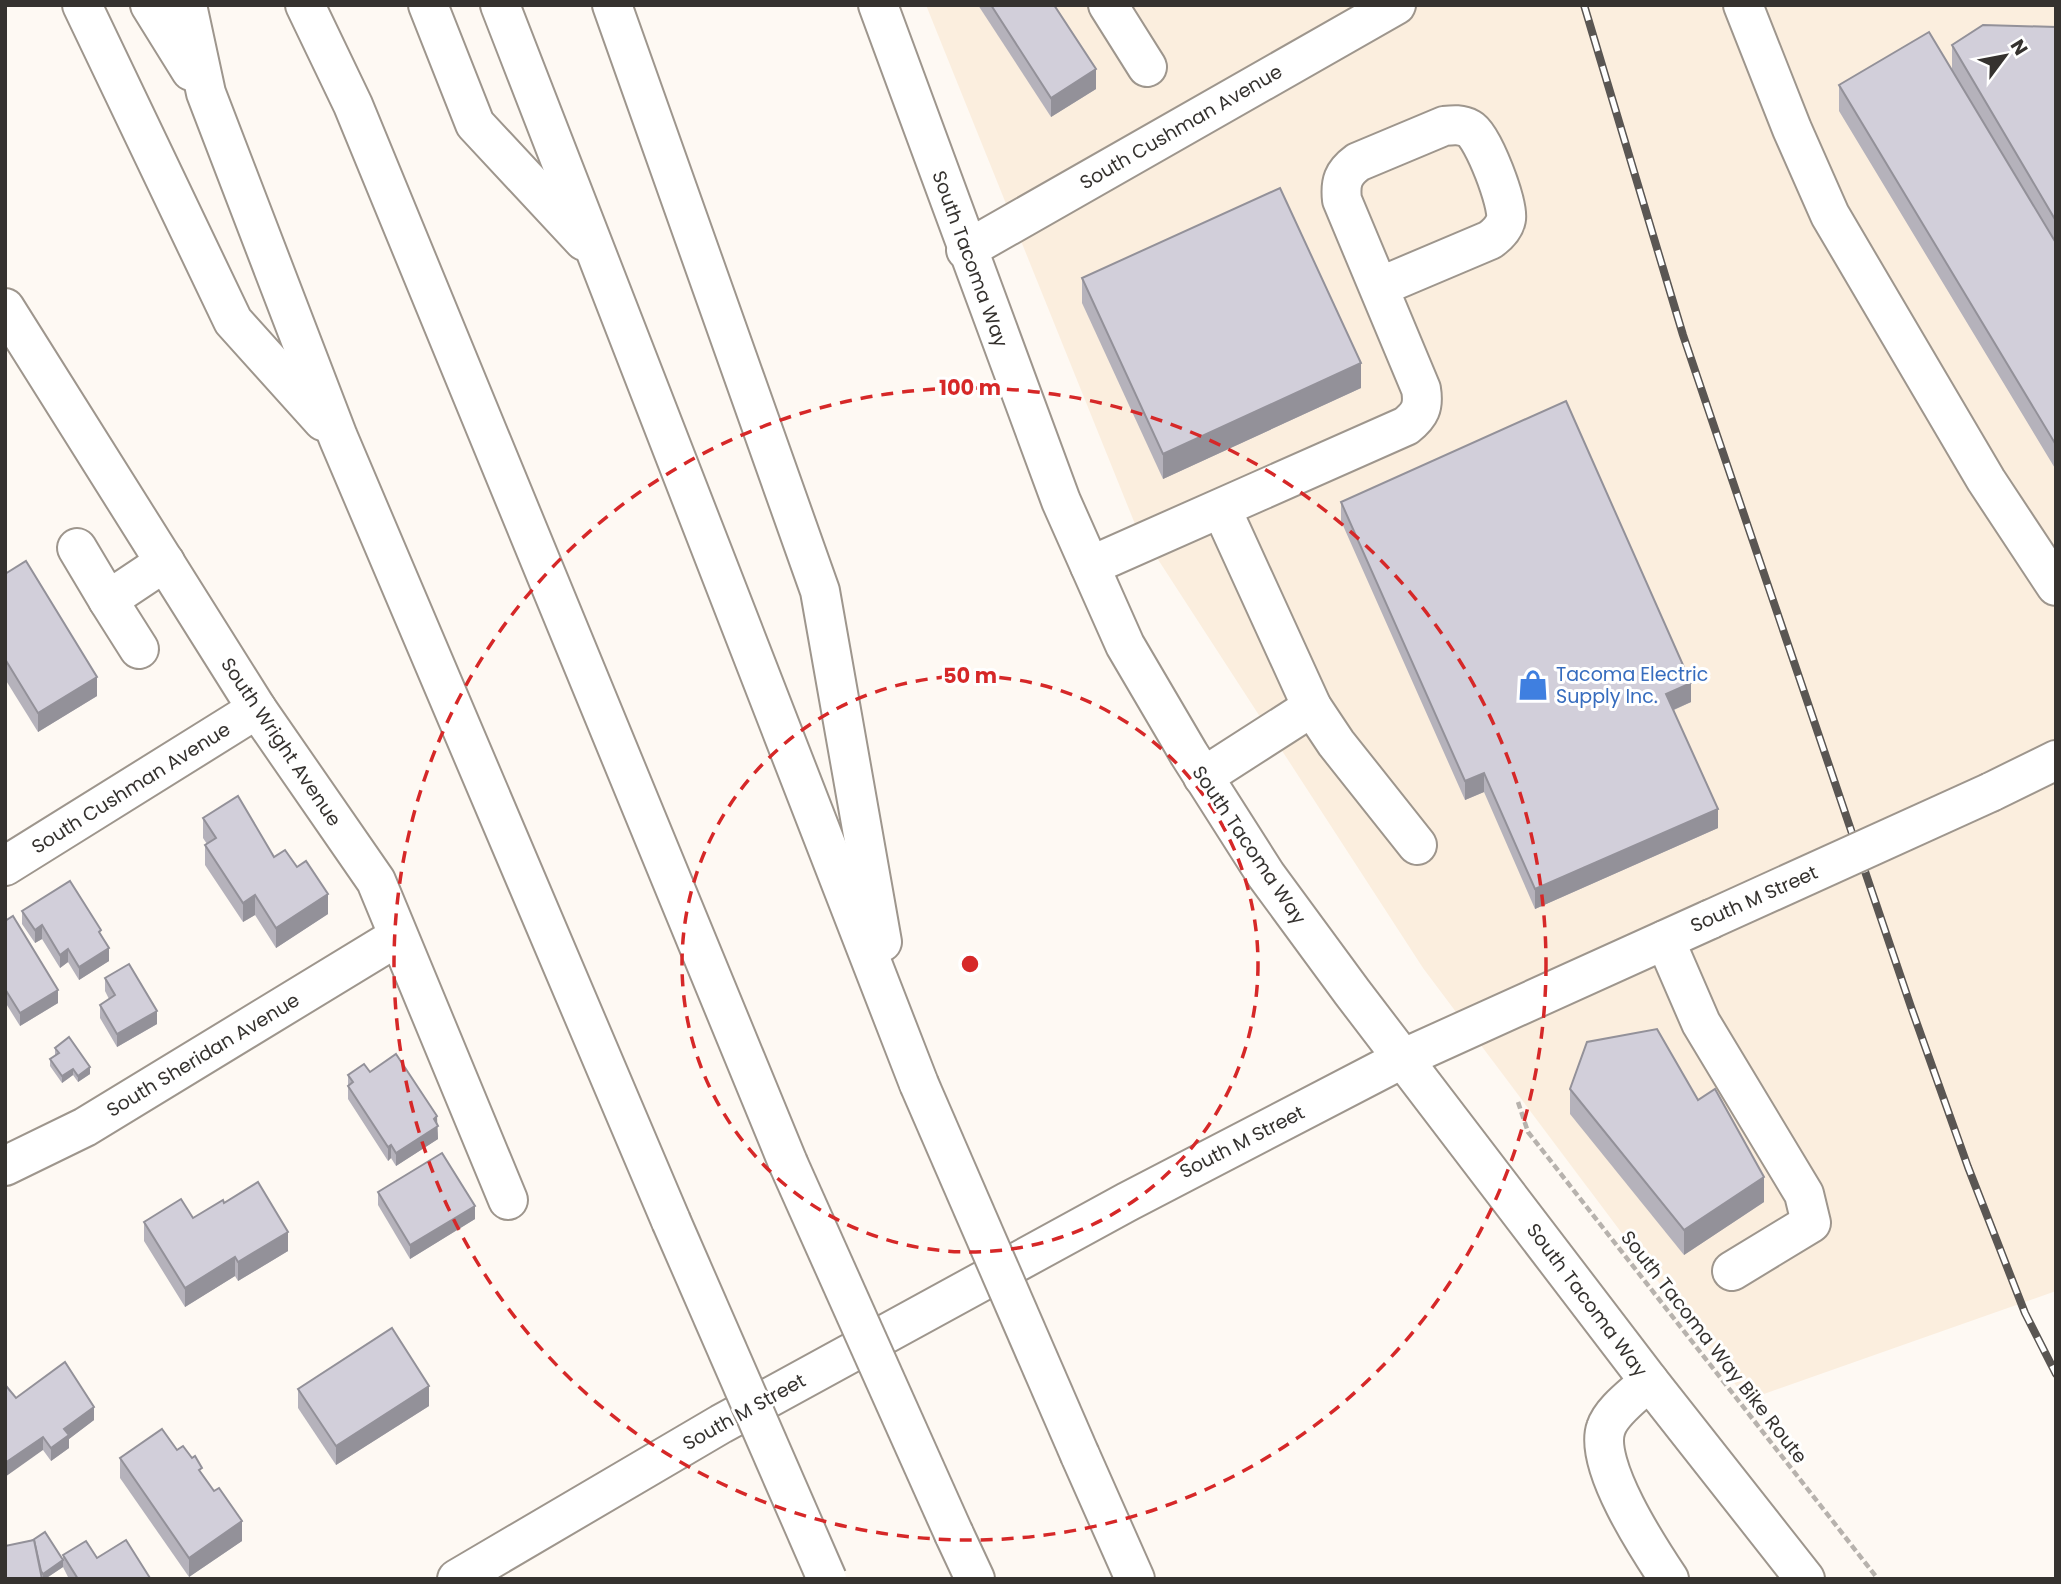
<svg xmlns="http://www.w3.org/2000/svg" width="2061" height="1584" font-family="Poppins,sans-serif">
	<style>
		.built { fill: #fbeede }
		.lines { fill: none; stroke-linecap: round; stroke-linejoin: round }
		.minor-casing { stroke: #9e968d; stroke-width: 42 }
		.major-casing { stroke: #9e968d; stroke-width: 42 }
		.highway-casing { stroke: #9e968d; stroke-width: 42 }
		.path { stroke: #b7b2ad; stroke-width: 4.5; stroke-dasharray: 7 3.5; stroke-linecap: butt }
		.minor { stroke: #fff; stroke-width: 38 }
		.major { stroke: #fff; stroke-width: 38 }
		.highway { stroke: #fff; stroke-width: 38 }
		.rail-casing { stroke: #5a5653; stroke-width: 8 }
		.rail { stroke: #fff; stroke-width: 5; stroke-dasharray: 16; stroke-linecap: butt }
		.minor-bridge-casing { stroke: #9e968d; stroke-width: 42; stroke-linecap: butt }
		.highway-bridge-casing { stroke: #9e968d; stroke-width: 42; stroke-linecap: butt }
		.minor-bridge { stroke: #fff; stroke-width: 38 }
		.highway-bridge { stroke: #fff; stroke-width: 38 }
		.wall { fill: #b5b2bb }
		.shaded-wall { fill: #939199 }
		.building { fill: #d2cfda; stroke: #939199; stroke-width: 2 }
		.ring { fill: none; stroke: #d62828; stroke-width: 3.5; stroke-dasharray: 12 9 }
		.labels { text-anchor: middle; dominant-baseline: central; stroke-width: 6; stroke-linejoin: round; paint-order: stroke }
		.street-label { font-size: 19px; fill: #35322f; stroke: #fff }
		.shop-label { font-size: 19px; fill: #366cbe; stroke: #fff; text-anchor: start }
		.centre { fill: #d62828; stroke: #fff; stroke-width: 3.5 }
		.ring-label { font-size: 21px; text-anchor: middle; font-weight: bold; fill: #d62828; stroke: #fff; stroke-width: 6; stroke-linejoin: round; paint-order: stroke }
	</style>
	<rect width="100%" height="100%" fill="#fef9f3"/>
	<polygon class="built" points="926,5 2056,5 2056,1291 1747,1400 1423,968 1135,524"/>
	<g class="lines">
		<defs>
			<g id="minor">
				<polyline points="1108,5 1147,67"/>
				<polyline points="1743,5 1792,129 1830,215 1986,480 2056,586"/>
				<polyline points="966,250 1396,5"/>
				<polyline points="5,308 257,709 376,881 508,1200"/>
				<polyline points="1222,510 1312,707 1336,743 1417,845"/>
				<polyline points="77,548 108,600"/>
				<path d="M 1090,566 L 1406,426 C 1420,415 1424,407 1421,389 L 1342,200 C 1340,182 1343,173 1358,162 L 1444,126 C 1453,125 1461,124 1470,129 C 1483,136 1509,205 1506,219 C 1504,229 1497,235 1490,240 L 1379,287"/>
				<polyline points="139,649 108,600 165,562"/>
				<polyline points="1203,777 1312,707"/>
				<polyline points="1991,792 2056,760"/>
				<polyline points="5,866 257,709"/>
				<polyline points="1665,940 1701,1023 1804,1194 1811,1223 1732,1271"/>
				<polyline points="5,1166 85,1127 397,937"/>
				<path d="M 1649,1381 C 1636,1394 1612,1410 1606,1428 C 1593,1464 1649,1549 1669,1579"/>
				<polyline points="457,1579 721,1424 1127,1202 1404,1058 1711,919"/>
			</g>
			<polyline id="major" points="878,5 1061,501 1125,645 1189,754 1266,875 1352,992 1649,1381 1805,1579"/>
			<g id="highway">
				<polyline points="82,5 233,321 323,421"/>
				<polyline points="150,5 191,71"/>
				<polyline points="187,5 206,93 338,437 671,1221"/>
				<polyline points="305,5 353,105 788,1163"/>
				<polyline points="428,5 475,124 584,241"/>
				<polyline points="500,5 919,1084"/>
				<polyline points="612,5 820,591 882,942"/>
				<polyline points="1080,1455 1135,1579"/>
				<polyline points="954,1534 975,1579"/>
			</g>
		</defs>
		<use href="#minor" class="minor-casing"/>
		<use href="#major" class="major-casing"/>
		<use href="#highway" class="highway-casing"/>
		<polyline class="path" points="1518,1102 1528,1132 1878,1579"/>
		<use href="#minor" class="minor"/>
		<use href="#major" class="major"/>
		<use href="#highway" class="highway"/>
		<defs>
			<polyline id="rail" points="1584,5 1683,335 1911,1007 1968,1167 2025,1313 2056,1374"/>
		</defs>
		<use href="#rail" class="rail-casing"/>
		<use href="#rail" class="rail"/>
		<defs>
			<polyline id="minor-bridge" points="1711,919 1991,792"/>
			<g id="highway-bridge">
				<polyline points="919,1084 1080,1455"/>
				<polyline points="788,1163 954,1534"/>
				<polyline points="671,1221 827,1579"/>
			</g>
		</defs>
		<use href="#minor-bridge" class="minor-bridge-casing"/>
		<use href="#highway-bridge" class="highway-bridge-casing"/>
		<use href="#minor-bridge" class="minor-bridge"/>
		<use href="#highway-bridge" class="highway-bridge"/>
	</g>
	<g class="wall">
		<polygon points="978,5 1054,5 1096,89 1051,117"/>
		<polygon points="2056,27 2056,470 1839,111 1839,85 1952,70 1952,45"/>
		<polygon points="1082,278 1361,388 1163,479 1082,303"/>
		<polygon points="1341,502 1691,702 1674,710 1718,828 1535,909 1484,792 1465,800 1341,521"/>
		<polygon points="5,574 97,696 38,732 5,679"/>
		<polygon points="203,818 274,857 328,914 276,948 255,915 243,922 205,865 205,845 207,844 203,838"/>
		<polygon points="22,911 101,936 109,961 79,980 68,962 60,968 42,939 35,943 22,924"/>
		<polygon points="5,921 58,1003 20,1026 5,1002"/>
		<polygon points="105,978 157,1024 117,1047 100,1018 100,1005 109,999 105,991"/>
		<polygon points="55,1048 90,1074 78,1082 73,1075 62,1083 50,1066 50,1059 55,1056"/>
		<polygon points="370,1072 437,1123 438,1139 396,1166 391,1158 388,1161 348,1099 348,1075"/>
		<polygon points="1570,1089 1698,1100 1764,1202 1684,1255 1570,1114"/>
		<polygon points="378,1192 475,1219 410,1259 378,1205"/>
		<polygon points="224,1203 288,1251 238,1281 235,1276 185,1307 144,1241 144,1222 193,1218"/>
		<polygon points="298,1389 429,1406 336,1465 298,1408"/>
		<polygon points="16,1398 94,1420 69,1439 69,1448 51,1461 43,1450"/>
		<polygon points="177,1450 202,1474 242,1541 189,1577 120,1478 120,1458"/>
		<polygon points="63,1555 97,1558 150,1579 69,1579 63,1567 45,1579 5,1579 63,1559"/>
	</g>
	<g class="shaded-wall">
		<polygon points="1096,69 1096,89 1051,117 1051,98"/>
		<polygon points="1361,363 1361,388 1163,479 1163,454"/>
		<polygon points="97,677 97,696 38,732 38,713"/>
		<polygon points="1691,683 1691,702 1666,713 1666,694"/>
		<polygon points="1484,773 1484,792 1465,800 1465,781"/>
		<polygon points="1718,809 1718,828 1535,909 1535,889"/>
		<polygon points="328,894 328,914 276,948 276,928"/>
		<polygon points="255,895 255,915 243,922 243,903"/>
		<polygon points="42,925 42,939 35,943 35,930"/>
		<polygon points="109,948 109,961 79,980 79,967"/>
		<polygon points="68,949 68,962 60,968 60,955"/>
		<polygon points="58,990 58,1003 20,1026 20,1013"/>
		<polygon points="157,1011 157,1024 117,1047 117,1034"/>
		<polygon points="90,1067 90,1074 78,1082 78,1076"/>
		<polygon points="73,1069 73,1075 62,1083 62,1076"/>
		<polygon points="437,1116 438,1139 396,1166 396,1153"/>
		<polygon points="391,1145 391,1158 388,1161 388,1147"/>
		<polygon points="1764,1177 1764,1202 1684,1255 1684,1230"/>
		<polygon points="475,1206 475,1219 410,1259 410,1245"/>
		<polygon points="288,1232 288,1251 238,1281 238,1262"/>
		<polygon points="235,1257 235,1276 185,1307 185,1288"/>
		<polygon points="429,1386 429,1406 336,1465 336,1446"/>
		<polygon points="94,1407 94,1420 69,1439 69,1448 51,1461 51,1448 64,1429"/>
		<polygon points="43,1437 43,1450 5,1477 5,1463"/>
		<polygon points="242,1521 242,1541 189,1577 189,1558"/>
		<polygon points="63,1560 63,1567 45,1579 43,1579 43,1574"/>
	</g>
	<g class="building">
		<polygon points="991,5 1054,5 1096,69 1051,98"/>
		<polygon points="1983,25 2056,27 2056,221 1952,45"/>
		<polygon points="1929,32 2056,243 2056,445 1839,85"/>
		<polygon points="1280,188 1361,363 1163,454 1082,278"/>
		<polygon points="1566,401 1691,683 1666,694 1718,809 1535,889 1484,773 1465,781 1341,502"/>
		<polygon points="26,561 97,677 38,713 5,659 5,574"/>
		<polygon points="238,796 274,857 285,850 297,867 306,861 328,894 276,928 255,895 243,903 205,845 216,838 203,818"/>
		<polygon points="70,881 101,930 99,932 109,948 79,967 68,949 60,955 42,925 35,930 22,911"/>
		<polygon points="13,916 58,990 20,1013 5,989 5,921"/>
		<polygon points="129,964 157,1011 117,1034 100,1005 115,995 105,978"/>
		<polygon points="1657,1029 1698,1100 1715,1089 1764,1177 1684,1230 1570,1089 1587,1042"/>
		<polygon points="69,1037 90,1067 78,1076 73,1069 62,1076 50,1059 59,1053 55,1048"/>
		<polygon points="396,1054 437,1116 434,1119 438,1126 396,1153 391,1145 388,1147 348,1086 353,1082 348,1075 364,1064 370,1072"/>
		<polygon points="442,1153 475,1206 410,1245 378,1192"/>
		<polygon points="258,1182 288,1232 238,1262 235,1257 185,1288 144,1222 181,1199 193,1218 223,1200 224,1203"/>
		<polygon points="392,1328 429,1386 336,1446 298,1389"/>
		<polygon points="65,1362 94,1407 64,1429 69,1435 51,1448 43,1437 5,1463 5,1389 7,1387 16,1398"/>
		<polygon points="162,1429 177,1450 183,1446 192,1458 195,1456 202,1468 199,1470 214,1491 219,1488 242,1521 189,1558 120,1458"/>
		<polygon points="45,1532 63,1560 43,1574 41,1571 34,1540 33,1540"/>
		<polygon points="34,1540 42,1579 5,1579 5,1546"/>
		<polygon points="126,1540 150,1578 149,1579 78,1579 63,1555 86,1541 97,1558"/>
	</g>
	<g class="ring">
		<circle cx="970" cy="964" r="288"/>
		<circle cx="970" cy="964" r="576"/>
	</g>
	<defs>
		<symbol id="shop-bare" viewBox="-9 -9 18 18"><path d="M-5-2.5h2.3a2.7 3.5 0 0 1 5.4 0H5L5.5 6h-11ZM-1.5-2.5h3a1.5 2.3 0 0 0-3 0Z" fill="#3f7fe0" stroke="#fff" stroke-width="2.5" paint-order="stroke"/></symbol>
	</defs>
	<g fill-rule="evenodd">
		<use href="#shop-bare" x="1511" y="663" width="44" height="44"/>
	</g>
	<g class="labels">
		<g class="street-label">
			<text transform="translate(1181 127) rotate(-30)">South Cushman Avenue</text>
			<text transform="translate(970 259) rotate(70)">South Tacoma Way</text>
			<text transform="translate(281 742) rotate(56)">South Wright Avenue</text>
			<text transform="translate(131 788) rotate(-32)">South Cushman Avenue</text>
			<text transform="translate(1249 845) rotate(56)">South Tacoma Way</text>
			<text transform="translate(1754 899) rotate(-24)">South M Street</text>
			<text transform="translate(203 1055) rotate(-31)">South Sheridan Avenue</text>
			<text transform="translate(1242 1142) rotate(-27)">South M Street</text>
			<text transform="translate(1587 1300) rotate(53)">South Tacoma Way</text>
			<text transform="translate(1714 1347) rotate(52)">South Tacoma Way Bike Route</text>
			<text transform="translate(744 1412) rotate(-29)">South M Street</text>
		</g>
		<g class="shop-label">
			<text x="1556" y="674">Tacoma Electric<tspan x="1556" dy="22">Supply Inc.</tspan></text>
		</g>
	</g>
	<circle cx="970" cy="964" r="10" class="centre"/>
	<g class="ring-label">
		<text x="970" y="395">100 m</text>
		<text x="970" y="683">50 m</text>
	</g>
	<rect width="2061" height="1584" fill="none" stroke="#35322f" stroke-width="14"/>
	<g transform="translate(2005 56) rotate(58)" stroke="#ffffff" stroke-width="5" paint-order="stroke">
	<path d="M0-5L12 26L0 18L-12 26Z" fill="#35322f"/>
	<text y="-10" font-size="19" font-weight="bold" text-anchor="middle" fill="#35322f">N</text>
	</g>
</svg>
